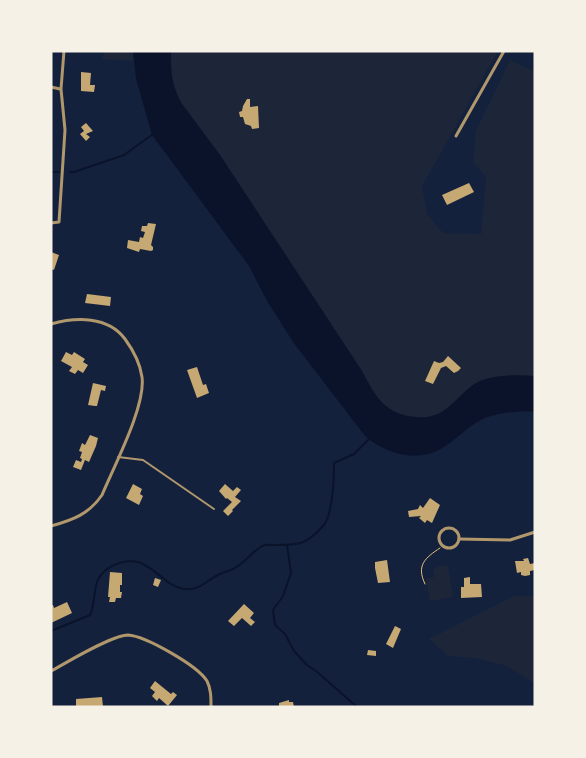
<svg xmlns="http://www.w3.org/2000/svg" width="586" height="758" font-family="Raleway,sans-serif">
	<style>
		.green { fill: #1d2539 }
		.water { fill: #0b132b }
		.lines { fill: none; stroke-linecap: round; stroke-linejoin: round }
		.stream { stroke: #0b132b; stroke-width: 2 }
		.building { fill: #c6a872 }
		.path { stroke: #e5c07b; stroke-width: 1 }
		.service { stroke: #b1986c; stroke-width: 2 }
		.minor { stroke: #b1986c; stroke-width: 3 }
	</style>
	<rect width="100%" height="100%" fill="#14213d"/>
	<g class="green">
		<polygon points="105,51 133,51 133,61 102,59"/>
		<path d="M 171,51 L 498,51 L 422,186 L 427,214 L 443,233 L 481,234 L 486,177 L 473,162 L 476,131 L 510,60 L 535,72 L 535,376 C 516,376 495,374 478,382 C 465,389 457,401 446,409 C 437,416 428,418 417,417 C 385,415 375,396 362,371 L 220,155 L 180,101 L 174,86 L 172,77 Z"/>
		<polygon points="439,566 448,566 453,597 430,601 426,578 434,577 433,570"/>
		<polygon points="514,596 535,596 535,687 534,683 507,666 476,658 448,656 429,639"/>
	</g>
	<path class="water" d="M 133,51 L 171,51 C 170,70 172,87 182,104 L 220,155 L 362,371 C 375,396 385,415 417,417 C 428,418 437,416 446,409 C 457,401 465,389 478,382 C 496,374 516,375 535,376 L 535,412 C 521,410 493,413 481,420 C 467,427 457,439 444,447 C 418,464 386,454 365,436 L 293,342 L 267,301 L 249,266 L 152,135 L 136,79 Z"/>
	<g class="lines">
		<g class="stream">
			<polyline points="51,172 59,172"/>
			<polyline points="70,172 74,172 124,155 153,134"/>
			<polyline points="287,545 291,573 283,596 273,610 275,625 285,634 294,651 307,665 316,671 357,707"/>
			<path d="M 51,631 L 90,615 C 98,597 89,578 112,566 C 148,548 158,585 184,589 C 199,591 206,581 218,575 C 223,572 230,571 235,568 C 245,562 252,552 262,546 C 266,544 272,545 277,545 C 300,545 307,544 323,526 C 333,515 334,477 334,463 L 354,454 L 369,439"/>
		</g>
	</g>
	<g class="building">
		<polygon points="81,72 91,73 90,85 95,85 94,92 81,91"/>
		<polygon points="247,99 250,99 250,107 258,106 259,128 252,129 251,126 245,124 243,117 240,117 239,112 242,111 243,106"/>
		<polygon points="86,123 93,131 86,134 90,137 86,141 80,134 84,131 81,127"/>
		<polygon points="469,183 474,192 447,205 442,195"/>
		<polygon points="148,223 156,224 151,245 153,247 153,250 151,251 140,249 139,252 127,248 128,240 139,242 140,237 143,238 145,232 141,231 142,226 147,226"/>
		<polygon points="51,252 59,255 54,270 51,269"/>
		<polygon points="87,294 111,297 110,306 85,303"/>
		<polygon points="66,352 72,355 74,352 85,359 83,362 88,365 83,373 78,370 75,374 69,371 72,367 61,361"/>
		<polygon points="448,356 461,368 458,371 454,373 446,366 441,368 433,384 425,381 434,361 439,363 443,362"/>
		<polygon points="197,367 203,385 206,384 209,393 197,398 187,370"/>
		<polygon points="93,383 106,386 105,391 101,390 97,406 95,406 88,405"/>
		<polygon points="90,435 98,438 96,446 89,462 85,460 81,470 73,467 76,460 81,462 82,459 80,458 82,452 79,451 82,443 85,445"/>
		<polygon points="133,484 142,489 140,494 143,496 139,505 126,498"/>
		<polygon points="225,484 233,491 237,487 241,490 235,497 241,501 232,510 233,511 228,516 223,511 232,502 227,498 226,499 219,491"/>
		<polygon points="430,498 440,505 432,523 427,520 425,523 419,518 421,516 409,517 408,511 418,509 420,505 423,508"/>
		<polygon points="528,558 530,564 535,563 535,570 530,571 530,575 525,576 521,575 521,572 517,573 515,561 524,561 523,559"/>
		<polygon points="387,560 390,582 378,583 375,568 375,562"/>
		<polygon points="110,572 122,573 122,585 120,585 120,592 122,592 121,598 116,598 115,602 109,602 110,597 108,597"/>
		<polygon points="470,577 470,584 481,584 482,597 461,598 461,587 464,587 464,578"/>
		<polygon points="155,578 161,580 158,587 153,585"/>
		<polygon points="67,602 72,613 51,623 51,605 53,605 54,608"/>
		<polygon points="244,604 254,613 250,618 255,622 251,626 242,618 234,626 228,621"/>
		<polygon points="395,626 401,629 393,648 386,644"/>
		<polygon points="368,650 376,651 376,656 367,655"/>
		<polygon points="155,681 171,694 173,692 177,695 168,706 159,698 157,701 152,696 155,692 150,688"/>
		<polygon points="102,697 103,707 76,707 76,699"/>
		<polygon points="289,700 289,702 293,702 294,707 279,707 279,703"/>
	</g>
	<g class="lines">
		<path class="path" d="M 425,584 C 416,565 425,558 440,548"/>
		<polyline class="service" points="118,457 143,460 214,509"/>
		<g class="minor">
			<polyline points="51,87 60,89"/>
			<polyline points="456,136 504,51"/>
			<polyline points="51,223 59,222 65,130 61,89 64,51"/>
			<path d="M 51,324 C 76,317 108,316 125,339 C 133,350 140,362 142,377 C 146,406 114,466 102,495 C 89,514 73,520 51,526"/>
			<circle cx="449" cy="538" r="10"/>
			<polyline points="459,539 510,540 535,532"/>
			<path d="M 51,671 C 66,663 112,635 128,635 C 145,636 197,665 207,681 C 211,689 211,697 211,707"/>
		</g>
	</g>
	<rect width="586" height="758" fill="none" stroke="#f6f1e7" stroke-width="105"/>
</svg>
